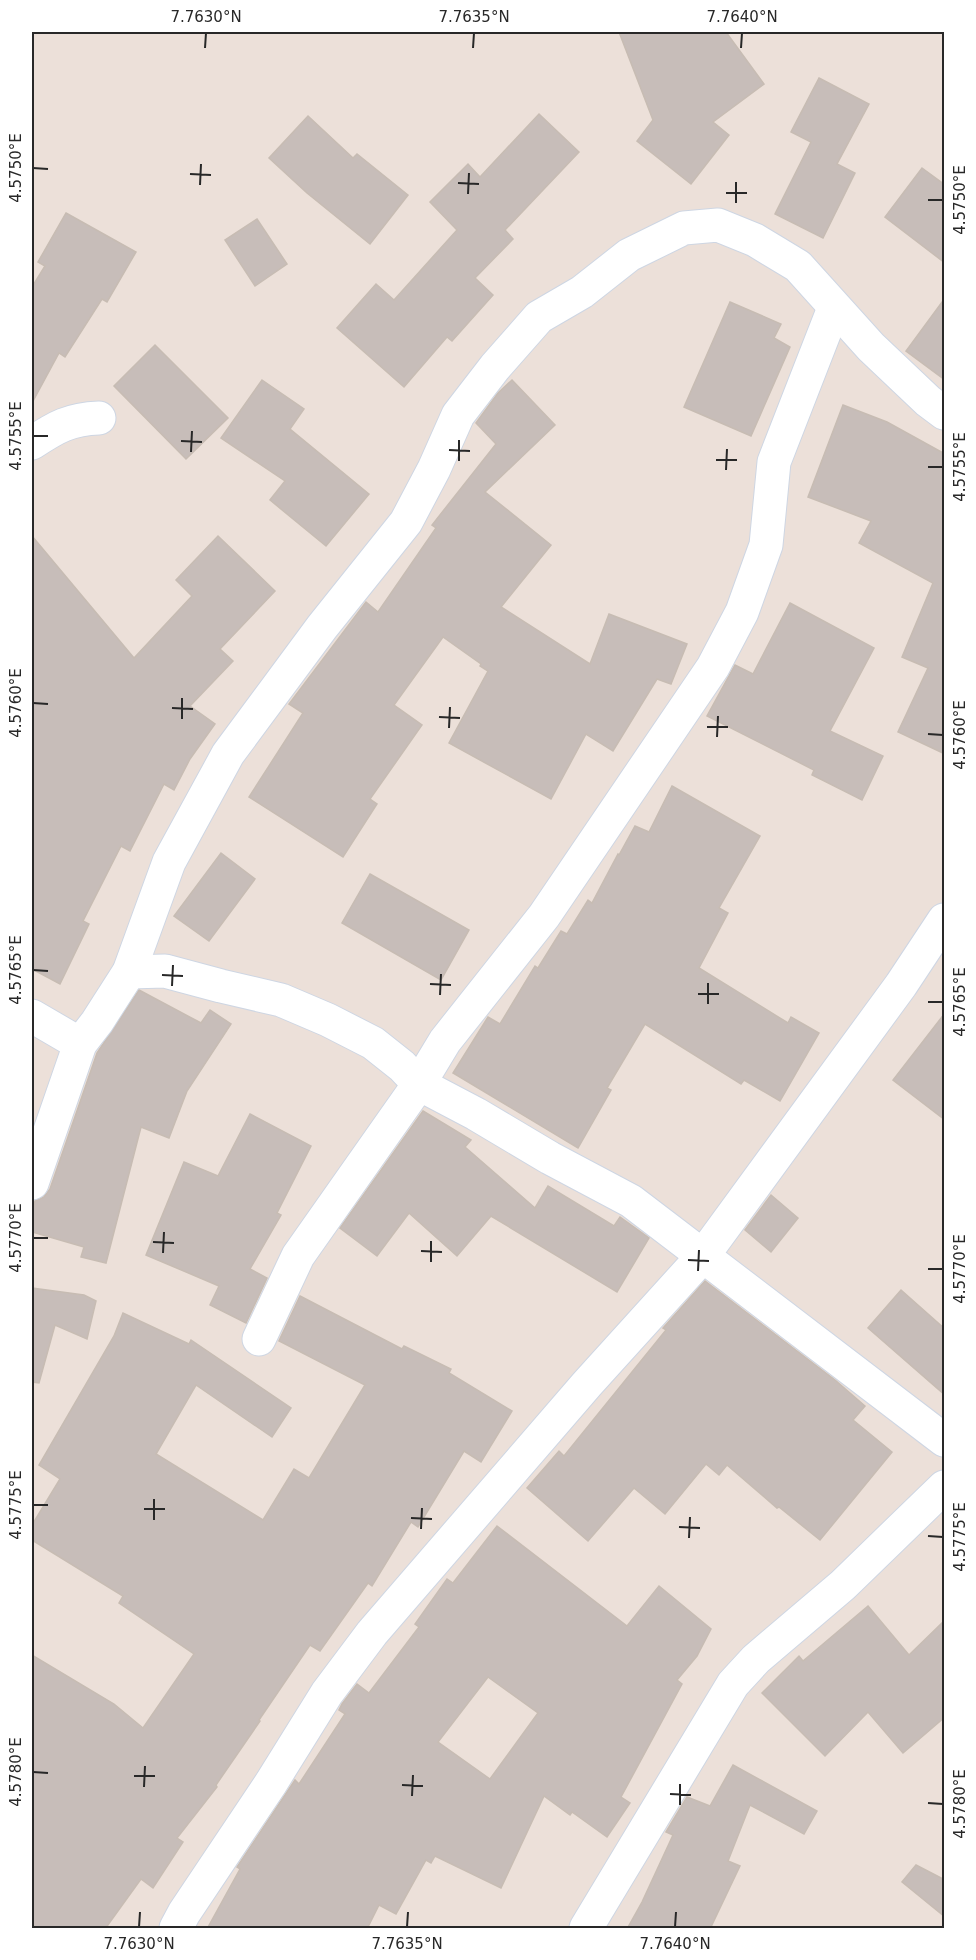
<svg xmlns="http://www.w3.org/2000/svg" width="976" height="1960" font-family="'DejaVu Sans',sans-serif">
	<style>
		.building { fill: #c7bdb9; stroke: #c7bcb3; stroke-width: 1.5; fill-rule: evenodd }
		.lines { fill: none; stroke-linecap: round; stroke-linejoin: round }
		.minor-casing { stroke: #ced6e3; stroke-width: 35 }
		.minor { stroke: #fff; stroke-width: 33 }
		.ticks { fill: none; stroke: #282828; stroke-width: 2 }
		.neatline { fill: none; stroke: #282828; stroke-width: 2 }
		.ticks-label { font-size: 15px; text-anchor: middle; fill: #282828 }
	</style>
	<rect width="100%" height="100%" fill="#ece0d9"/>
	<g class="building">
		<polygon points="619,32 726,32 764,84 713,122 729,135 691,184 637,141 653,120"/>
		<polygon points="819,78 869,104 837,164 855,173 823,238 775,214 811,142 791,132"/>
		<polygon points="539,114 579,152 505,230 513,239 475,278 493,295 452,341 447,337 404,387 337,328 376,284 394,300 457,230 430,202 468,164 480,177"/>
		<polygon points="308,116 353,158 357,154 408,195 370,244 307,193 269,158"/>
		<polygon points="922,168 945,185 945,263 885,217"/>
		<polygon points="66,213 136,252 107,302 102,299 65,357 59,353 32,403 32,287 45,266 38,262"/>
		<polygon points="257,219 287,264 255,286 225,240"/>
		<polygon points="945,298 945,380 906,351"/>
		<polygon points="730,302 781,324 774,338 790,347 751,436 684,407"/>
		<polygon points="155,345 228,418 186,459 114,386"/>
		<polygon points="262,380 304,409 290,429 369,494 326,546 270,500 285,481 221,438"/>
		<polygon points="512,380 555,425 485,492 551,545 501,607 590,664 609,614 687,644 671,684 657,679 613,751 586,734 551,799 449,743 488,671 480,666 481,664 443,637 394,705 422,725 370,799 377,804 343,857 249,797 303,713 289,704 366,602 378,612 436,528 432,525 496,444 476,423 498,393"/>
		<polygon points="843,405 887,422 945,454 945,754 898,732 928,668 902,657 933,583 859,543 871,521 808,497"/>
		<polygon points="32,536 134,658 192,596 176,580 218,536 275,591 220,649 233,661 190,706 215,724 190,759 174,790 164,784 130,851 121,846 83,921 89,924 60,984 32,969"/>
		<polygon points="790,603 874,648 830,731 883,756 862,800 812,775 814,770 707,716 735,665 753,674"/>
		<polygon points="672,786 760,836 719,908 728,913 699,968 788,1023 791,1017 819,1033 780,1101 744,1080 741,1084 645,1024 607,1088 611,1090 578,1148 453,1073 488,1017 500,1024 535,966 538,968 561,931 567,934 588,900 592,903 618,854 619,855 635,826 649,832"/>
		<polygon points="221,853 255,879 209,941 174,916"/>
		<polygon points="370,874 469,930 441,980 342,923"/>
		<polygon points="139,990 201,1023 210,1010 231,1024 187,1091 169,1138 141,1127 106,1263 81,1257 84,1247 32,1232 32,1214 35,1201 44,1197 50,1189 97,1053"/>
		<polygon points="945,1013 945,1120 893,1080"/>
		<polygon points="423,1111 471,1140 465,1147 535,1208 548,1186 614,1226 620,1217 649,1238 617,1292 491,1216 457,1256 409,1213 377,1256 340,1228"/>
		<polygon points="250,1114 311,1146 277,1213 281,1215 250,1269 267,1278 246,1323 210,1305 219,1286 146,1255 184,1162 218,1176"/>
		<polygon points="771,1195 798,1218 771,1252 745,1230"/>
		<polygon points="705,1281 835,1380 865,1406 853,1420 892,1452 820,1540 779,1507 777,1508 727,1465 719,1475 706,1464 665,1514 634,1488 588,1541 527,1488 559,1451 564,1456 666,1330 663,1328"/>
		<polygon points="32,1288 84,1295 96,1301 87,1339 55,1325 39,1383 32,1382"/>
		<polygon points="901,1290 945,1329 945,1395 868,1328"/>
		<polygon points="300,1296 402,1349 404,1346 451,1369 449,1373 512,1411 481,1462 464,1451 418,1527 411,1522 372,1586 368,1583 320,1651 310,1645 259,1720 260,1721 216,1785 217,1787 177,1838 183,1842 153,1888 141,1879 105,1929 32,1929 32,1655 114,1704 143,1728 194,1654 119,1603 123,1596 32,1540 32,1525 60,1479 39,1465 114,1336 123,1313 189,1344 191,1340 291,1408 272,1437 196,1385 156,1454 263,1520 294,1469 309,1478 365,1385 279,1341"/>
		<path d="M 497,1526 L 627,1626 L 659,1586 L 711,1629 L 697,1656 L 677,1680 L 682,1684 L 621,1797 L 630,1803 L 607,1837 L 572,1812 L 570,1815 L 544,1796 L 501,1888 L 435,1856 L 431,1863 L 426,1860 L 396,1914 L 379,1905 L 367,1929 L 207,1929 L 240,1869 L 237,1867 L 295,1780 L 299,1784 L 345,1714 L 339,1710 L 342,1704 L 357,1684 L 369,1693 L 419,1627 L 415,1624 L 447,1579 L 453,1583 ZM 488,1677 L 538,1713 L 490,1779 L 438,1742 Z"/>
		<polygon points="868,1606 909,1655 945,1620 945,1717 903,1753 868,1712 825,1756 762,1693 799,1656 803,1661"/>
		<polygon points="733,1765 817,1811 804,1834 750,1805 728,1861 740,1866 710,1929 627,1929 642,1902 673,1835 666,1832 687,1797 710,1806"/>
		<polygon points="916,1865 945,1880 945,1917 902,1882"/>
	</g>
	<g class="lines">
		<defs>
			<g id="minor">
				<path d="M 32,443 C 56,427 70,419 99,418"/>
				<polyline points="129,972 165,971 221,986 281,1000 328,1020 373,1043 402,1066 419,1084 476,1114 550,1158 631,1201 944,1440"/>
				<polyline points="32,1016 80,1044"/>
				<polyline points="32,1183 80,1044 97,1022 129,972 169,862 228,754 322,627 406,522 434,469 458,415 495,367 539,317 582,292 629,255 684,228 718,225 755,240 798,266 871,347 928,401 944,413"/>
				<polyline points="259,1339 298,1256 419,1084 445,1041 544,916 713,667 742,612 766,545 774,462 834,308"/>
				<polyline points="176,1928 184,1913 271,1783 327,1693 372,1633 587,1384 702,1257 901,985 944,920"/>
				<polyline points="586,1928 733,1684 756,1659 843,1585 944,1487"/>
			</g>
		</defs>
		<use href="#minor" class="minor-casing"/>
		<use href="#minor" class="minor"/>
	</g>
	<path class="ticks" d="M 205,48 L 206,33M 473,48 L 474,33M 741,48 L 742,33M 33,168 L 48,169M 190,174 L 211,175M 458,183 L 479,184M 200,185 L 201,164M 726,193 L 747,193M 468,194 L 469,173M 928,200 L 943,200M 736,203 L 736,182M 33,436 L 48,436M 181,441 L 202,442M 449,450 L 470,451M 191,452 L 192,431M 716,460 L 737,460M 459,461 L 459,440M 928,467 L 943,467M 726,470 L 727,449M 33,703 L 48,704M 172,708 L 193,709M 439,717 L 460,718M 182,719 L 182,698M 707,727 L 728,727M 449,728 L 450,707M 928,734 L 943,735M 717,737 L 718,716M 33,970 L 48,971M 162,975 L 183,976M 430,984 L 451,985M 172,986 L 173,965M 698,994 L 719,994M 440,995 L 441,974M 928,1002 L 943,1002M 708,1004 L 708,983M 33,1238 L 48,1238M 153,1242 L 174,1243M 421,1251 L 442,1252M 163,1253 L 164,1232M 688,1260 L 709,1261M 431,1262 L 431,1241M 928,1269 L 943,1269M 698,1271 L 699,1250M 33,1505 L 48,1505M 144,1509 L 165,1509M 411,1518 L 432,1519M 154,1520 L 154,1499M 679,1527 L 700,1528M 421,1529 L 422,1508M 928,1536 L 943,1537M 689,1538 L 690,1517M 33,1772 L 48,1773M 134,1776 L 155,1776M 402,1785 L 423,1786M 144,1787 L 145,1766M 670,1794 L 691,1795M 412,1796 L 413,1775M 928,1803 L 943,1804M 680,1805 L 680,1784M 139,1927 L 140,1912M 407,1927 L 408,1912M 675,1927 L 676,1912"/>
	<rect width="976" height="1960" fill="none" stroke="#ffffff" stroke-width="66"/>
	<rect x="33" y="33" width="910" height="1894" class="neatline"/>
	<g class="ticks-label">
		<text x="206" y="22">7.7630°N</text>
		<text x="474" y="22">7.7635°N</text>
		<text x="742" y="22">7.7640°N</text>
		<text transform="translate(16 168) rotate(-90)" y="5">4.5750°E</text>
		<text transform="translate(960 200) rotate(-90)" y="5">4.5750°E</text>
		<text transform="translate(16 436) rotate(-90)" y="5">4.5755°E</text>
		<text transform="translate(960 467) rotate(-90)" y="5">4.5755°E</text>
		<text transform="translate(16 703) rotate(-90)" y="5">4.5760°E</text>
		<text transform="translate(960 735) rotate(-90)" y="5">4.5760°E</text>
		<text transform="translate(16 970) rotate(-90)" y="5">4.5765°E</text>
		<text transform="translate(960 1002) rotate(-90)" y="5">4.5765°E</text>
		<text transform="translate(16 1238) rotate(-90)" y="5">4.5770°E</text>
		<text transform="translate(960 1269) rotate(-90)" y="5">4.5770°E</text>
		<text transform="translate(16 1505) rotate(-90)" y="5">4.5775°E</text>
		<text transform="translate(960 1537) rotate(-90)" y="5">4.5775°E</text>
		<text transform="translate(16 1772) rotate(-90)" y="5">4.5780°E</text>
		<text transform="translate(960 1804) rotate(-90)" y="5">4.5780°E</text>
		<text x="139" y="1949">7.7630°N</text>
		<text x="407" y="1949">7.7635°N</text>
		<text x="675" y="1949">7.7640°N</text>
	</g>
</svg>
